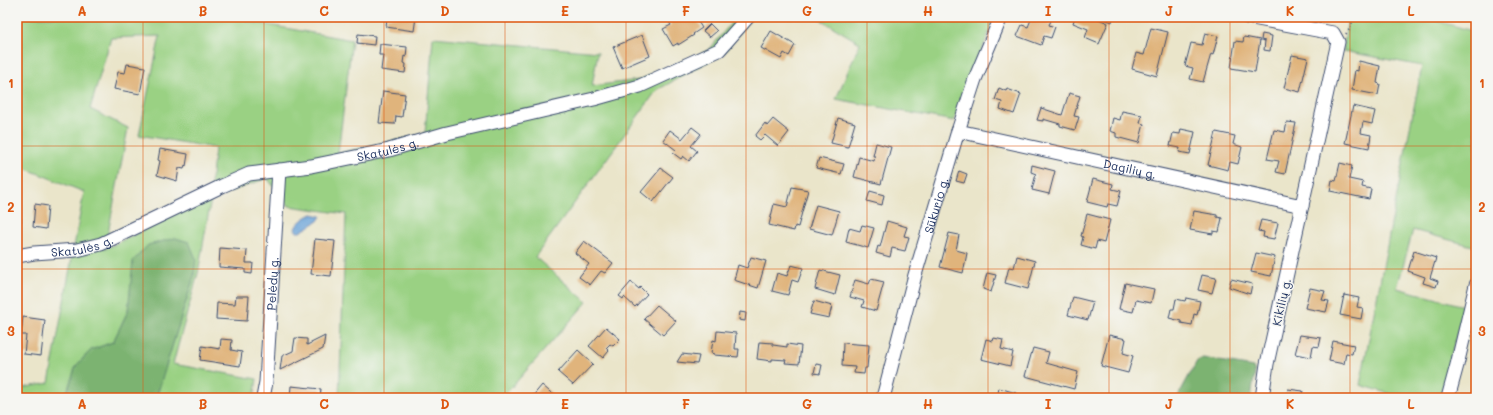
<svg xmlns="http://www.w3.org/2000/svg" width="1493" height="415" font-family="Mali,sans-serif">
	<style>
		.green { fill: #9ad183; stroke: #5a8070; fill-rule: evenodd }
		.forest { fill: #7bb371; stroke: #4b7168 }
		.water { fill: #68a1d7; stroke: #42689a }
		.building { fill: #e0b47c }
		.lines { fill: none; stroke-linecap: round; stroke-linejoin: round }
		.minor-casing { stroke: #3a4a6e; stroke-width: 15 }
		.path { stroke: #3a4a6e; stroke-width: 2; stroke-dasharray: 1 3; stroke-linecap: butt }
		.minor { stroke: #fff; stroke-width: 13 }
		.grid { fill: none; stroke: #de5710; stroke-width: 1; stroke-opacity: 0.55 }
		.labels { text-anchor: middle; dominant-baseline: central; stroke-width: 3; stroke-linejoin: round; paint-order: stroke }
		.street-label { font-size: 12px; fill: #1b2f5e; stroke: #f6f6f2 }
		.neatline { fill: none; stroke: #de5710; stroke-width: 1.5 }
		.grid-label { font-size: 13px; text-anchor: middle; font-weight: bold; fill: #de5710 }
	</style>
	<rect width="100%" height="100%" fill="#f6f6f2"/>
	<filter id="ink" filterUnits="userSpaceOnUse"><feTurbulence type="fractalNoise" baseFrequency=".025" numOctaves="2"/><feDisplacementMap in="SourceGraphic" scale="8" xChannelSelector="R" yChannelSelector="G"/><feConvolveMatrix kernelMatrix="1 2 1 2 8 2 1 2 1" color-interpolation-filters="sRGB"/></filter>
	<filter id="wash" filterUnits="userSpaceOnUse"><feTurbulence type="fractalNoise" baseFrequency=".012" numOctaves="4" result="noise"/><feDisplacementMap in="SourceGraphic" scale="16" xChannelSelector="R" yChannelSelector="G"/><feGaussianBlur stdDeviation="0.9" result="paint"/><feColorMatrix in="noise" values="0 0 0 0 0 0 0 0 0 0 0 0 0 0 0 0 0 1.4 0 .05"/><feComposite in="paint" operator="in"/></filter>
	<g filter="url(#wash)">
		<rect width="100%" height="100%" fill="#eae5ca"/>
		<g class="green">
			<path d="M 17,17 L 246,17 L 246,21 L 352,40 L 338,153 L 425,134 L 433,37 L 598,52 L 592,86 L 639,80 L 709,50 L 736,17 L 751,17 L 724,53 L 657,90 L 535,257 L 587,302 L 502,398 L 339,398 L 346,214 L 289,206 L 267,178 L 211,199 L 198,273 L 173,364 L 257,379 L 254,398 L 156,398 L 194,276 L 134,261 L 128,311 L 113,342 L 91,350 L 76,366 L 65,398 L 17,398 L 17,389 L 49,383 L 84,192 L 17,165 ZM 160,36 L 139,135 L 215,148 L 210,193 L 158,223 L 105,249 L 128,128 L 90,109 L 111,38 Z"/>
			<polygon points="816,17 995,17 954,121 836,99 860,43"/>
			<polygon points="1348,17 1430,17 1430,19 1476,32 1476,247 1413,230 1397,288 1464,306 1440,398 1405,398 1360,385 1422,66 1343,51"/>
		</g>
		<g class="forest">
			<polygon points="175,238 189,242 196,259 194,276 156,398 65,398 76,366 91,350 113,342 128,311 133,261 148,245"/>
			<polygon points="1203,358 1253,367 1255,372 1251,398 1177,398 1197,361"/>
		</g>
		<path class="water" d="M 312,214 L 321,216 L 318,221 L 300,232 L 297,232 L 295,229 C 297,222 306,217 312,214 Z"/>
		<g id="blocks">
			<g class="building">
				<polygon points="387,17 416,17 414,31 386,27"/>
				<polygon points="666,17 695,17 702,28 693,34 694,35 678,45 678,43 673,46 663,29 671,25"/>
				<polygon points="1032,17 1036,19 1037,17 1052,18 1049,25 1055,27 1051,38 1044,36 1041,45 1017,36 1022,25 1028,27"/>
				<polygon points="1075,17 1094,17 1108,23 1099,44 1085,38 1088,29 1073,23"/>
				<polygon points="1100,17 1113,17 1112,22"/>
				<polygon points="710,24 717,31 710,37 703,31"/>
				<polygon points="1151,28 1168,32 1157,76 1132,69 1136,53 1144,55"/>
				<polygon points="771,31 795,45 789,56 784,53 781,59 761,48"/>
				<polygon points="1205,33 1218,36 1213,55 1211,54 1203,82 1190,79 1193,68 1185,66 1191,43 1202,45"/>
				<polygon points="358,34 375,36 374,45 357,43"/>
				<polygon points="1262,34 1272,36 1270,51 1264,50 1265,41 1261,40"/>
				<polygon points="642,35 650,56 622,68 613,47"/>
				<polygon points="1244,37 1260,40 1255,72 1231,68 1235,41 1243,42"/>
				<polygon points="380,44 407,47 406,57 404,56 403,63 406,64 405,73 381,70 383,55 379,55"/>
				<polygon points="1292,55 1308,58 1300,92 1284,88"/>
				<polygon points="1359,61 1380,66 1377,83 1380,84 1378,95 1352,90 1355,70 1358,71"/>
				<polygon points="127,64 145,67 140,94 114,89 118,72 125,73"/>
				<polygon points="999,88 1006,91 1007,89 1021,94 1014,114 1000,109 1002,102 995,100"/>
				<polygon points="383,91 405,94 402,117 396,116 395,124 379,123"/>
				<polygon points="1069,93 1080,96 1074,116 1079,117 1075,130 1060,126 1060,124 1043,119 1043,121 1037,120 1041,108 1062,115"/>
				<polygon points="1353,106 1375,111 1372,124 1363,122 1361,133 1371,135 1369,148 1345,143"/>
				<polygon points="1122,111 1142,115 1140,123 1144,124 1139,143 1116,137 1116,133 1110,131 1113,118 1120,120"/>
				<polygon points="838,118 855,123 848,147 831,143"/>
				<polygon points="773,119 789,132 778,146 765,135 760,140 755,136 765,123 767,126"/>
				<polygon points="1287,122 1296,123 1285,174 1276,172 1279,161 1267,159 1274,130 1285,132"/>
				<polygon points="692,127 701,134 691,146 697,151 689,161 683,156 681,159 673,153 676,150 663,140 670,130 682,139"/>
				<polygon points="1181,129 1195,132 1190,154 1179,152 1180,148 1170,146 1173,133 1180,134"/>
				<polygon points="1216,132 1235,136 1233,144 1242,147 1238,164 1230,162 1228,170 1208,165"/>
				<polygon points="876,143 891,147 881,184 854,177 859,157 874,161 875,156 873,156"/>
				<polygon points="160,149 188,154 186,166 185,165 184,169 179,168 177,181 157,175 160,161 158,160"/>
				<polygon points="819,158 844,164 841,174 816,168"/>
				<polygon points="1340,163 1352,166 1349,179 1363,182 1362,187 1371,189 1369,199 1330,191 1332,180 1336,181"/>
				<polygon points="1032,165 1055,171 1049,194 1032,190 1036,174 1031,172"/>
				<polygon points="661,168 673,177 653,202 641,192"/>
				<polygon points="959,171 967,174 964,183 956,181"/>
				<polygon points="1093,179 1113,184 1112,189 1121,191 1117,206 1108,204 1107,207 1087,202"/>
				<polygon points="792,187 808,190 798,227 795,226 794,231 769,225 774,204 787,207"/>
				<polygon points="870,191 884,195 882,205 867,201"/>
				<polygon points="35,204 48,206 46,229 33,227"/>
				<polygon points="816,205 839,211 832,235 809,229"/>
				<polygon points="17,209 20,209 21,222 17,223"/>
				<polygon points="1194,211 1217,215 1217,217 1222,218 1219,232 1213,231 1213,234 1190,230"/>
				<polygon points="1087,214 1110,220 1104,243 1097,241 1095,249 1081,245 1083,237 1081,236"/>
				<polygon points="1261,220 1278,223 1274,239 1263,237 1264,232 1258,231"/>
				<polygon points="887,221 907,227 904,236 909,237 905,251 892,248 890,257 876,253 878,246 880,247"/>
				<polygon points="862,225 874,228 868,248 846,242 849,228 860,231"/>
				<polygon points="949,233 959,235 956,250 967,253 963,273 940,267"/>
				<polygon points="315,239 335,241 331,276 311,274"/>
				<polygon points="584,241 613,263 605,273 601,271 590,285 579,277 589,264 575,253"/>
				<polygon points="220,248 247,250 246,263 253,263 252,274 245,273 245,269 219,267"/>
				<polygon points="1414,251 1436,258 1430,278 1438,281 1436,287 1423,283 1425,277 1408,271"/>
				<polygon points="1256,253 1275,257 1271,276 1251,272"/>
				<polygon points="1017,256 1035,261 1028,289 1005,283 1009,267 1014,268"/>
				<polygon points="751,257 766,261 758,288 734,280 738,265 747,268"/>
				<polygon points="791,265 803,268 798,282 792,280 788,295 772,291 777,273 787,276"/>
				<polygon points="820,270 840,275 835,295 815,289"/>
				<polygon points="987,273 996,275 991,292 983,289"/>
				<polygon points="1202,275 1216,278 1212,293 1198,290"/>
				<polygon points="871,279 884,282 876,311 862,307 864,301 850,297 855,280 869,284"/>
				<polygon points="1231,279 1252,284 1250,294 1229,287"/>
				<polygon points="631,282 639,289 640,287 647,294 635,307 624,297 623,299 619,296"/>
				<polygon points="1125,283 1154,289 1151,303 1136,300 1133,312 1119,309"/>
				<polygon points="1310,288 1325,291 1322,300 1329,301 1326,312 1305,308"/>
				<polygon points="1344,295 1359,298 1357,307 1363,308 1361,319 1340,315"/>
				<polygon points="236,296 249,296 247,321 216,319 217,303 235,304"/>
				<polygon points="1073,297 1093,302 1088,320 1068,315"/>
				<polygon points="1186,298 1200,301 1197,315 1194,314 1192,325 1181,323 1181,321 1169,318 1171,309 1174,309 1176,299 1185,301"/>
				<polygon points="814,301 832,306 829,318 810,314"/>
				<polygon points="657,305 676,321 663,335 644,319"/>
				<polygon points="740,312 746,313 745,321 739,320"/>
				<polygon points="23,317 45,320 41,356 24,354 26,335 21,335"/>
				<polygon points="606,327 620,339 613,346 610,344 606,348 609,351 603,358 589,346"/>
				<polygon points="717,331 736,333 735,349 739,349 738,357 714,355 714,354 711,353 713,340 716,341"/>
				<polygon points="1109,335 1126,339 1123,353 1133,356 1128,373 1101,366"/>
				<polygon points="1300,335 1321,338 1319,347 1313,346 1311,357 1295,354"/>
				<polygon points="325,336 323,349 280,370 282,356 293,351 295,338 307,339 307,345"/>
				<polygon points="994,338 1003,340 1001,349 1013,352 1010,366 981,359 986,339 993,341"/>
				<polygon points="221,339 232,340 231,350 242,352 240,366 200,360 202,346 220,349"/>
				<polygon points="1333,341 1354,345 1352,354 1346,353 1344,364 1329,361"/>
				<polygon points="759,342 773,343 773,345 787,347 787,344 801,346 799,364 785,363 786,360 772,359 772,361 757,359"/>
				<polygon points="843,343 869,345 867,368 865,368 864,374 854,373 855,367 842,366"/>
				<polygon points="1033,348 1049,352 1046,363 1078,372 1074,389 1025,376"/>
				<polygon points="578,350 593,364 573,385 558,372"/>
				<polygon points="682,354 699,356 697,364 677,362"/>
				<polygon points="816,364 822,365 820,374 814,373"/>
				<polygon points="542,385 557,398 533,398 532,397"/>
				<polygon points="291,386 321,389 320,398 290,398"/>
				<polygon points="999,388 1016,393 1015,398 997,398"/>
				<polygon points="1288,389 1303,391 1301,398 1286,398"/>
				<polygon points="1323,395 1339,397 1339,398 1322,398"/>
			</g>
		</g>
	</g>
	<g filter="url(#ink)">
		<use href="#blocks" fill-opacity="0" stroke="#3a4a6e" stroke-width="1"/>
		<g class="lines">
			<defs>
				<g id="minor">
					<polyline points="1247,17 1333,33 1338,42 1267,364 1262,398"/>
					<path id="s1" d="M 958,131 L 1302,206"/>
					<path id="s2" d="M 17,256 L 34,253 L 77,250 L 101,244 L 222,186 L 249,174 L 311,166 L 389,150 L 447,133 L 594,99 L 640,86 L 719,50 L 748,17"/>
					<path id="s3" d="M 263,398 L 266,382 L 279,170"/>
					<path id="s4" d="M 883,398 L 915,275 L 958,131 L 975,79 L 1001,17"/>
					<polyline points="1448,398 1457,365 1476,285"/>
				</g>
			</defs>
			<use href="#minor" class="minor-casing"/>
			<path class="path" d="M 1346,34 C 1350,29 1353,24 1352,17"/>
			<use href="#minor" class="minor"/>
		</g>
	</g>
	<path class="grid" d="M 143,17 L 143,398M 264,17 L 264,398M 384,17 L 384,398M 505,17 L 505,398M 626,17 L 626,398M 746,17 L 746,398M 867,17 L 867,398M 988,17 L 988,398M 1109,17 L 1109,398M 1230,17 L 1230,398M 1350,17 L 1350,398M 17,146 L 1476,146M 17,269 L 1476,269"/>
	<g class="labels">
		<g class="street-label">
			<text stroke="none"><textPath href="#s2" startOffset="390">Skatulės g.</textPath></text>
			<text stroke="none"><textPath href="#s1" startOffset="176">Dagilių g.</textPath></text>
			<text stroke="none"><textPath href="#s4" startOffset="200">Sūkurio g.</textPath></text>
			<text stroke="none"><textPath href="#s2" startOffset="66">Skatulės g.</textPath></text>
			<text stroke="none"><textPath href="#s3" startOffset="115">Pelėdų g.</textPath></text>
			<text transform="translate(1281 302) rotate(-77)">Kikilių g.</text>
		</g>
	</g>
	<rect width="1493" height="415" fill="none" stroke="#f6f6f2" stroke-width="44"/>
	<rect x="22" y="22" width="1449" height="371" class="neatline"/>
	<g class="grid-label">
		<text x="82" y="16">A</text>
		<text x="203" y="16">B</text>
		<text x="324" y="16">C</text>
		<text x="445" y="16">D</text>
		<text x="565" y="16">E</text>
		<text x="686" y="16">F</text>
		<text x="807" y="16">G</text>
		<text x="928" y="16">H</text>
		<text x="1048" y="16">I</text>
		<text x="1169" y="16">J</text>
		<text x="1290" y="16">K</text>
		<text x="1411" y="16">L</text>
		<text x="11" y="88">1</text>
		<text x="1482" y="88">1</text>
		<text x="11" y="212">2</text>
		<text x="1482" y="212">2</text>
		<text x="11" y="336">3</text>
		<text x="1482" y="336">3</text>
		<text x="82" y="409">A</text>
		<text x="203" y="409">B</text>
		<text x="324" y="409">C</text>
		<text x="445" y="409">D</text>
		<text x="565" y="409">E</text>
		<text x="686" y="409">F</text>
		<text x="807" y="409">G</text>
		<text x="928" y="409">H</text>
		<text x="1048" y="409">I</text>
		<text x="1169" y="409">J</text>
		<text x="1290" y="409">K</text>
		<text x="1411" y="409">L</text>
	</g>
</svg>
